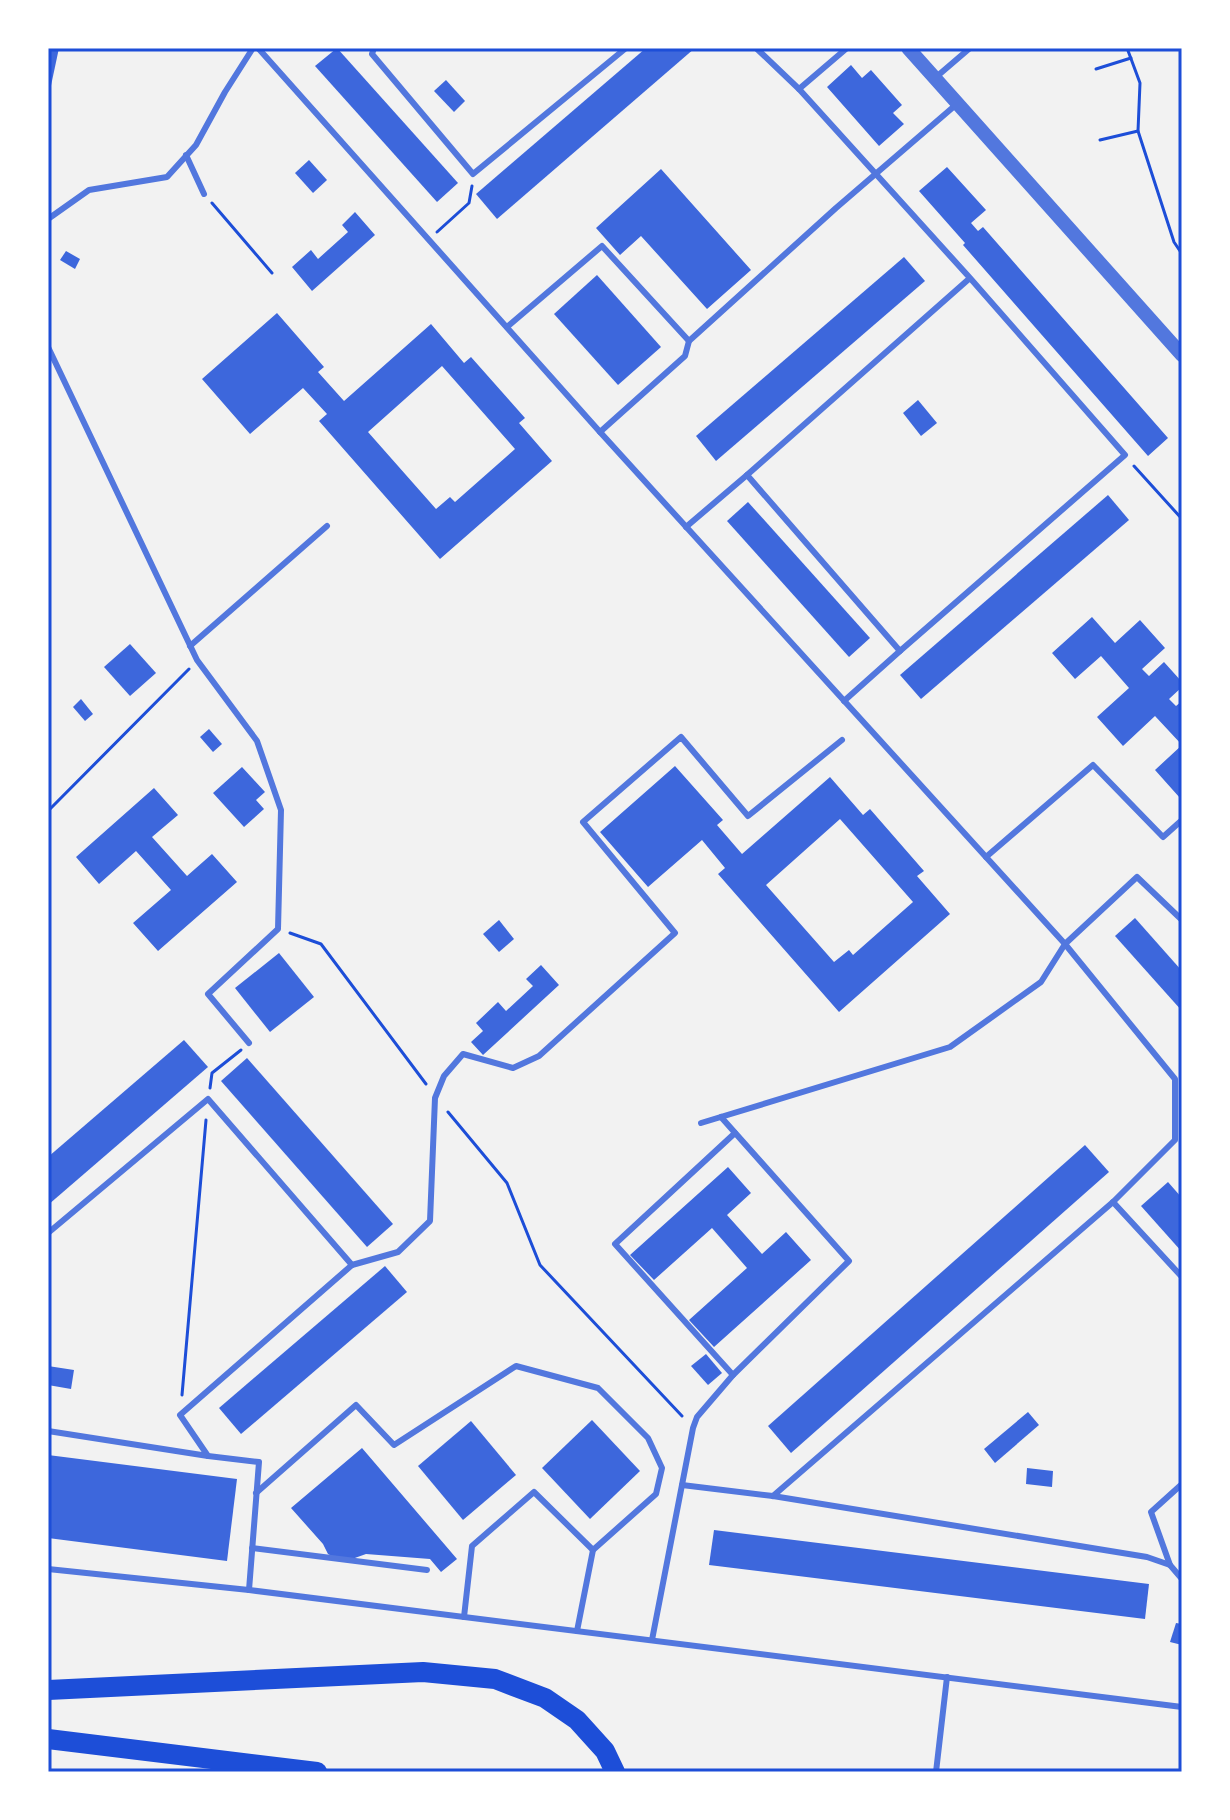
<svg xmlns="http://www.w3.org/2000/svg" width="1230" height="1820" font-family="Overpass,sans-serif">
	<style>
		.building { fill: #3d67dc; fill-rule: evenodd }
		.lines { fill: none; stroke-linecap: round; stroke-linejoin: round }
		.path { stroke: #1d4ed8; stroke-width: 3 }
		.service { stroke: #5277de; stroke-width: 6 }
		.tertiary { stroke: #5277de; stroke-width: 14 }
		.primary { stroke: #1d4ed8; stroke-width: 20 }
		.neatline { fill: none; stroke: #1d4ed8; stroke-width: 3 }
	</style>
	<rect width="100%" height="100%" fill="#f2f2f2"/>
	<g class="building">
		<polygon points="48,48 59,48 49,95 48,94"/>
		<polygon points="337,48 458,183 437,202 315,66"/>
		<polygon points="646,48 695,48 497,219 476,194"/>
		<polygon points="851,65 862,78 871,70 902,105 893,113 904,124 879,146 827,87"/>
		<polygon points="446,80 465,101 454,112 434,91"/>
		<polygon points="309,160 327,180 313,193 295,173"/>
		<polygon points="947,167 986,210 971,223 978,231 983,227 1168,438 1148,456 963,245 965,243 919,191"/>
		<polygon points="661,169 751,270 707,309 641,236 620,255 596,228"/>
		<polygon points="355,212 375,235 312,291 292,267 311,250 318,259 348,232 342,225"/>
		<polygon points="66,251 80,259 75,269 60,260"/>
		<polygon points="904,257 925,281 716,461 696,436"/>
		<polygon points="597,275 661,347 618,385 554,314"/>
		<path d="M 277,313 L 324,367 L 318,372 L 344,401 L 431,324 L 464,363 L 471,357 L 525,418 L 519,423 L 552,461 L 440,559 L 319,421 L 327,414 L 303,388 L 250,434 L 202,379 ZM 442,366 L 515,449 L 455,502 L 450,497 L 436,509 L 368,432 Z"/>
		<polygon points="918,400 937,423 921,436 903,413"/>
		<polygon points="1108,495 1129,520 921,699 900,675"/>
		<polygon points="748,502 870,638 849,657 727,521"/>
		<polygon points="1092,617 1115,643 1140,620 1165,648 1142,669 1149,676 1164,662 1182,682 1182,687 1169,699 1176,706 1182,701 1182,796 1180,798 1155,770 1182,745 1155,716 1123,746 1097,717 1129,688 1101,656 1075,679 1052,653"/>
		<polygon points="130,644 156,673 130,696 104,667"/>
		<polygon points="81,699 93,714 85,721 73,707"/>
		<polygon points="209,729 222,744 213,752 200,737"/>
		<path d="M 675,766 L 723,820 L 717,825 L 742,854 L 830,777 L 863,815 L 870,809 L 924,871 L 917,876 L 950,914 L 839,1012 L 718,874 L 725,868 L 702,840 L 648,887 L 600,832 ZM 840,819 L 913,902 L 853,955 L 849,950 L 834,962 L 766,885 Z"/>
		<polygon points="242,767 265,792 256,800 264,809 244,827 213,793"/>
		<polygon points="154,788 178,815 152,837 187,876 212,854 237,882 158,951 133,923 171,890 136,851 99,884 76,857"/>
		<polygon points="1135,918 1182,971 1182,1011 1115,936"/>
		<polygon points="499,920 514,939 499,952 483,934"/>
		<polygon points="279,953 314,997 270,1032 235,988"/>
		<polygon points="541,965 559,985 483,1055 471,1042 483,1031 476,1023 498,1002 506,1011 533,986 526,979"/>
		<polygon points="184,1040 208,1067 48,1205 48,1157"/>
		<polygon points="247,1058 393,1224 367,1247 221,1081"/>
		<polygon points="1085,1145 1109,1172 791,1453 768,1426"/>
		<polygon points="728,1167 751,1193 727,1215 762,1254 786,1232 811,1260 714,1347 689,1320 747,1268 712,1228 654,1280 630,1255"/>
		<polygon points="1168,1182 1182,1198 1182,1252 1141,1206"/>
		<polygon points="385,1266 407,1292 241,1434 219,1408"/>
		<polygon points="706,1354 722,1373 708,1385 691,1366"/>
		<polygon points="48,1366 74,1370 71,1389 48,1385"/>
		<polygon points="1028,1412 1039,1425 995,1463 984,1449"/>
		<polygon points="592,1420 640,1471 590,1519 542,1468"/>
		<polygon points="471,1421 516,1475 463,1520 418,1466"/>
		<polygon points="362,1448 457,1559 441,1572 430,1559 366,1554 352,1559 339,1560 328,1554 323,1544 291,1508"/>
		<polygon points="48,1455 237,1479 227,1561 48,1538"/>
		<polygon points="1027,1468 1053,1471 1052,1487 1026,1484"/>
		<polygon points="714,1530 1149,1584 1145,1619 709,1565"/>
		<polygon points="1176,1623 1182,1624 1182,1645 1170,1642"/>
	</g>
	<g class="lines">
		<g class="path">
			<polyline points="1127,48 1140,83 1138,131 1174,242 1182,254"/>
			<polyline points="1096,69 1131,58"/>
			<polyline points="1100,140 1138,131"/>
			<polyline points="212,203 272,273"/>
			<polyline points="437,232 469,203 472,186"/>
			<polyline points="1134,466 1182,519"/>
			<polyline points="48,811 189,669"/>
			<polyline points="290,933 321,944 426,1084"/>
			<polyline points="210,1088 212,1073 241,1050"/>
			<polyline points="448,1112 507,1183 540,1265 682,1416"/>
			<polyline points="182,1395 206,1120"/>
		</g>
		<g class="service">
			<polyline points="258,48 600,432 1065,944 1175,1079 1175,1140 1113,1202 773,1496"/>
			<polyline points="374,48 372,54 473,174 626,48"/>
			<polyline points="756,48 799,89 970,278 1125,455 900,651 747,475 970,278"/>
			<polyline points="935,78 970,48"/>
			<polyline points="799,89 847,48"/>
			<polyline points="186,155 204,194"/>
			<polyline points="48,219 89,190 167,177 196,145 225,92 253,48"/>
			<polyline points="507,327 602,246 689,341"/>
			<polyline points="48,347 197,660 257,741 281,810 278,929 208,994 249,1043"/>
			<polyline points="600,432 685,356 689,341 836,208 958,103"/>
			<polyline points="686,527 747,475"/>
			<polyline points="190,646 327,526"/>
			<polyline points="844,701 900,651"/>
			<polyline points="986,857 1093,765 1163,837 1182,820"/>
			<polyline points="701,1123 950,1047 1041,982 1065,944 1137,877 1182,920"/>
			<polyline points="1113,1202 1182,1277"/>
			<polyline points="48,1233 208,1099 352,1265 180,1415 208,1456 259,1462 249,1590"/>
			<polyline points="352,1265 398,1252 430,1221 435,1098 444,1076 463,1054 513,1068 539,1056 675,933 583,822 681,737 748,816 842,740"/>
			<polyline points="733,1375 615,1244 735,1133"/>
			<polyline points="48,1431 208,1456"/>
			<polyline points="1182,1484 1151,1512 1170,1565 1182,1579"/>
			<polyline points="682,1485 773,1496 1147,1557 1170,1565"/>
			<polyline points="256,1493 356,1405 394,1445 516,1366 598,1388 648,1438 662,1468 656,1494 593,1550 577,1631"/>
			<polyline points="252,1548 427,1570"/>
			<polyline points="48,1569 249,1590 1182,1707"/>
			<polyline points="464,1617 472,1546 534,1492 593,1550"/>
			<polyline points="652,1640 693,1428 697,1417 733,1375 849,1261 721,1117"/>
			<polyline points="936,1772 947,1677"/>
		</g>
		<polyline class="tertiary" points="908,48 1182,355"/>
		<g class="primary">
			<polyline points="48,1690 423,1672 495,1679 545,1698 577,1720 605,1751 615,1772"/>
			<polyline points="48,1739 317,1772"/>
		</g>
	</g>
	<rect width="1230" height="1820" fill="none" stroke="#ffffff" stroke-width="100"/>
	<rect x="50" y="50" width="1130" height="1720" class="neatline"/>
</svg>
